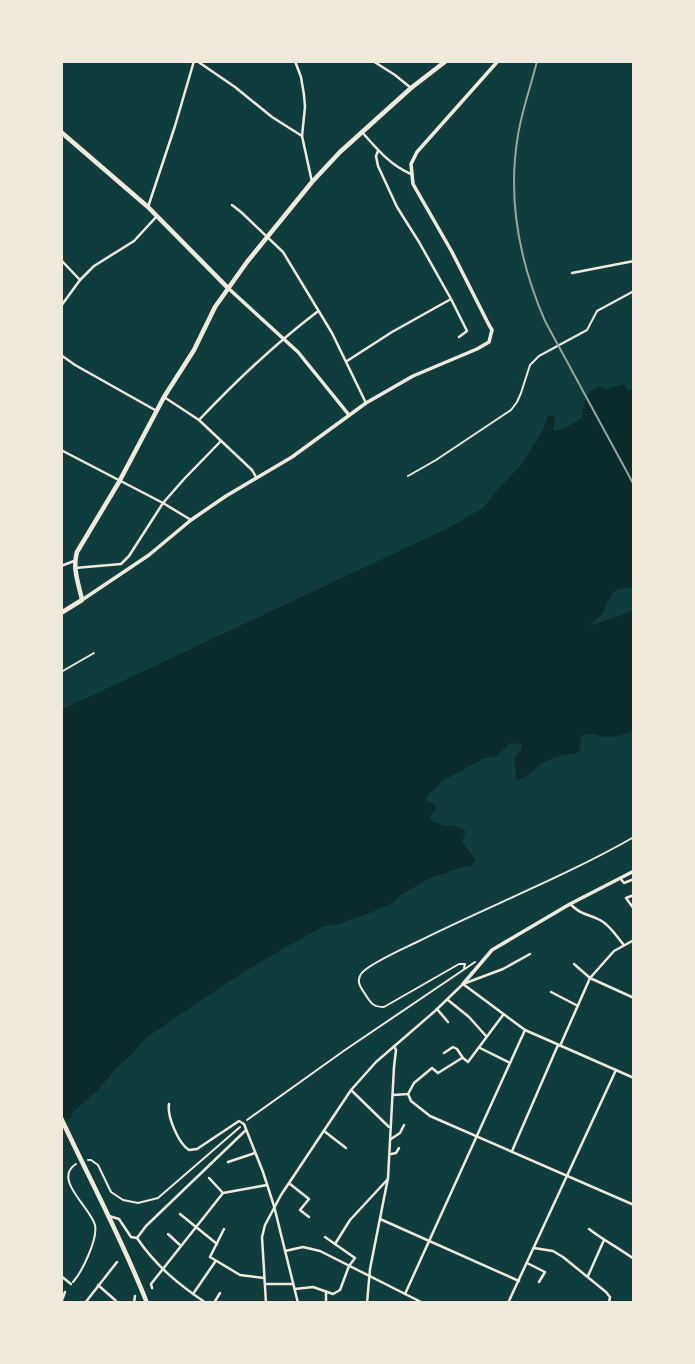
<svg xmlns="http://www.w3.org/2000/svg" width="695" height="1364" font-family="Quicksand,sans-serif">
	<style>
		.water { fill: #0a2a2b }
		.lines { fill: none; stroke-linecap: round; stroke-linejoin: round }
		.path { stroke: #f1e9da; stroke-width: 2 }
		.minor { stroke: #f1e9da; stroke-width: 2.5 }
		.tertiary { stroke: #f1e9da; stroke-width: 3.5 }
		.secondary { stroke: #f1e9da; stroke-width: 4.5 }
		.primary { stroke: #f1e9da; stroke-width: 4.5 }
		.rail { stroke: #97a49c; stroke-width: 2 }
	</style>
	<rect width="100%" height="100%" fill="#0f3d3e"/>
	<path class="water" d="M 624,384 L 628,391 L 634,389 L 634,584 L 631,587 L 619,589 L 612,593 L 602,614 L 590,625 L 602,622 L 634,610 L 634,719 L 631,732 C 624,735 613,737 606,737 C 595,736 591,731 581,737 L 580,742 L 581,749 L 577,753 C 566,754 553,757 543,763 C 534,769 528,776 518,780 L 515,778 L 516,768 L 514,758 L 522,748 L 521,744 L 510,743 L 496,756 L 483,759 L 442,781 L 434,790 L 427,796 L 426,800 L 434,804 L 436,808 L 430,817 L 431,821 L 445,826 L 453,825 L 466,831 L 462,842 L 475,859 L 471,866 L 463,867 L 428,879 L 401,895 L 392,903 L 372,912 L 339,924 L 324,926 L 272,955 L 225,984 L 146,1038 L 129,1057 L 117,1067 L 98,1090 L 72,1113 L 72,1117 L 61,1124 L 61,710 L 448,528 L 483,508 L 494,494 L 521,465 L 543,430 L 548,415 L 555,417 L 553,430 L 562,430 L 582,418 C 584,404 585,392 600,386 L 606,389 Z"/>
	<g class="lines">
		<g class="path">
			<polyline points="408,476 436,460 511,410 517,402 521,393 530,365 539,356 587,330 597,311 634,291"/>
			<polyline points="61,672 94,653"/>
			<path d="M 464,968 L 465,964 L 459,964 L 384,1007 C 375,1007 372,1005 367,997 C 363,990 355,983 361,974 C 368,964 405,948 417,942 C 489,906 564,877 634,837"/>
			<polyline points="247,1120 345,1050 475,962"/>
			<polyline points="88,1160 91,1160 98,1165 111,1192 123,1200 138,1203 158,1198 240,1127"/>
			<path d="M 73,1282 C 82,1272 98,1239 95,1225 C 91,1208 52,1179 76,1164"/>
		</g>
		<g class="minor">
			<polyline points="197,61 235,87 272,117 302,136"/>
			<polyline points="295,61 301,77 304,95 305,107 302,136 312,182"/>
			<polyline points="373,61 395,75 411,88"/>
			<path d="M 362,132 C 377,149 390,165 411,174"/>
			<polyline points="378,151 376,156 378,166 397,207 419,242 451,299"/>
			<polyline points="232,205 241,212 283,252 332,333 366,403"/>
			<polyline points="148,207 175,126 194,61"/>
			<polyline points="61,260 80,280"/>
			<polyline points="572,273 634,261"/>
			<polyline points="61,306 80,280 94,266 134,241 157,216"/>
			<polyline points="61,355 75,365 155,410"/>
			<polyline points="347,361 392,332 451,299 467,331 459,337"/>
			<polyline points="164,397 199,420 252,470 256,477"/>
			<path d="M 199,420 C 235,382 275,344 317,312"/>
			<polyline points="61,450 163,503 191,520"/>
			<polyline points="61,566 74,561"/>
			<polyline points="75,568 121,564 129,556 163,503 185,478 221,441"/>
			<polyline points="620,878 624,883 634,879"/>
			<polyline points="634,895 626,898 634,909"/>
			<path d="M 570,904 C 583,916 586,913 600,920 C 610,925 617,937 624,945"/>
			<polyline points="574,964 590,978 634,998"/>
			<polyline points="463,984 525,1030 634,1078"/>
			<polyline points="551,992 578,1006"/>
			<polyline points="448,1000 469,1017 486,1036"/>
			<polyline points="437,1009 448,1022"/>
			<polyline points="560,1046 590,978 614,951 634,940"/>
			<polyline points="480,1048 510,1063"/>
			<polyline points="444,1053 453,1047 457,1049 463,1058 468,1062 503,1015"/>
			<polyline points="351,1090 389,1127"/>
			<polyline points="408,1094 411,1101 430,1116 634,1205"/>
			<polyline points="393,1095 408,1094 414,1083 432,1068 438,1073 462,1058"/>
			<path d="M 169,1104 C 167,1116 178,1143 189,1150 L 197,1149 L 239,1121 L 244,1124 L 263,1172 L 274,1206 L 298,1303"/>
			<polyline points="324,1131 346,1148"/>
			<polyline points="391,1139 400,1133 404,1125"/>
			<polyline points="512,1151 558,1045"/>
			<polyline points="391,1154 396,1153 399,1148"/>
			<polyline points="228,1162 255,1153"/>
			<polyline points="209,1178 223,1193"/>
			<polyline points="290,1184 309,1199 300,1210 309,1217"/>
			<polyline points="180,1214 217,1244"/>
			<path d="M 109,1216 L 119,1219 L 131,1237 L 137,1238 C 156,1266 178,1284 206,1303"/>
			<polyline points="380,1219 519,1281"/>
			<polyline points="224,1229 210,1257 240,1275 264,1278"/>
			<path d="M 589,1229 C 603,1240 619,1248 634,1259"/>
			<polyline points="168,1234 181,1246"/>
			<polyline points="137,1238 146,1226 246,1130"/>
			<polyline points="335,1244 350,1220 388,1179"/>
			<polyline points="534,1248 553,1251 563,1257 606,1292 610,1297 609,1303"/>
			<polyline points="285,1251 303,1247 320,1251 423,1303"/>
			<polyline points="527,1263 545,1272 539,1282"/>
			<polyline points="61,1276 71,1284"/>
			<polyline points="588,1276 604,1240"/>
			<polyline points="265,1284 293,1284"/>
			<polyline points="98,1285 115,1300 117,1303"/>
			<polyline points="152,1288 151,1284 223,1193 267,1185"/>
			<polyline points="295,1289 313,1287 333,1294 340,1290 349,1266 355,1258 325,1237"/>
			<polyline points="326,1292 326,1303"/>
			<polyline points="193,1294 215,1262"/>
			<polyline points="405,1294 525,1030"/>
			<polyline points="61,1303 65,1292"/>
			<polyline points="85,1303 117,1262"/>
			<polyline points="134,1303 135,1296"/>
			<polyline points="214,1303 220,1293"/>
			<polyline points="266,1303 262,1237 265,1225 281,1195 351,1090 376,1062 435,1011 463,984 503,969 530,954"/>
			<polyline points="367,1303 370,1269 388,1178 394,1067 396,1050 394,1046"/>
			<polyline points="508,1303 616,1070"/>
		</g>
		<g class="tertiary">
			<polyline points="228,288 298,352 349,415"/>
			<polyline points="82,600 149,555 191,520 226,496 292,457 366,403 413,376 477,349 489,342 492,330 489,325 452,252 413,184 411,164 417,152 498,61"/>
			<polyline points="463,984 492,950 570,904 634,871"/>
		</g>
		<g class="secondary">
			<polyline points="61,132 148,207 228,288"/>
			<path d="M 61,613 L 82,600 C 79,585 72,568 77,552 L 119,482 L 164,397 L 194,350 L 215,307 L 247,262 L 312,182 L 340,152 L 411,88 L 446,61"/>
		</g>
		<path class="primary" d="M 61,1118 C 90,1180 122,1239 147,1303"/>
		<path class="rail" d="M 537,61 C 531,86 522,110 518,135 C 507,200 519,261 545,321 L 634,485"/>
	</g>
	<rect width="695" height="1364" fill="none" stroke="#f1e9da" stroke-width="126"/>
</svg>
